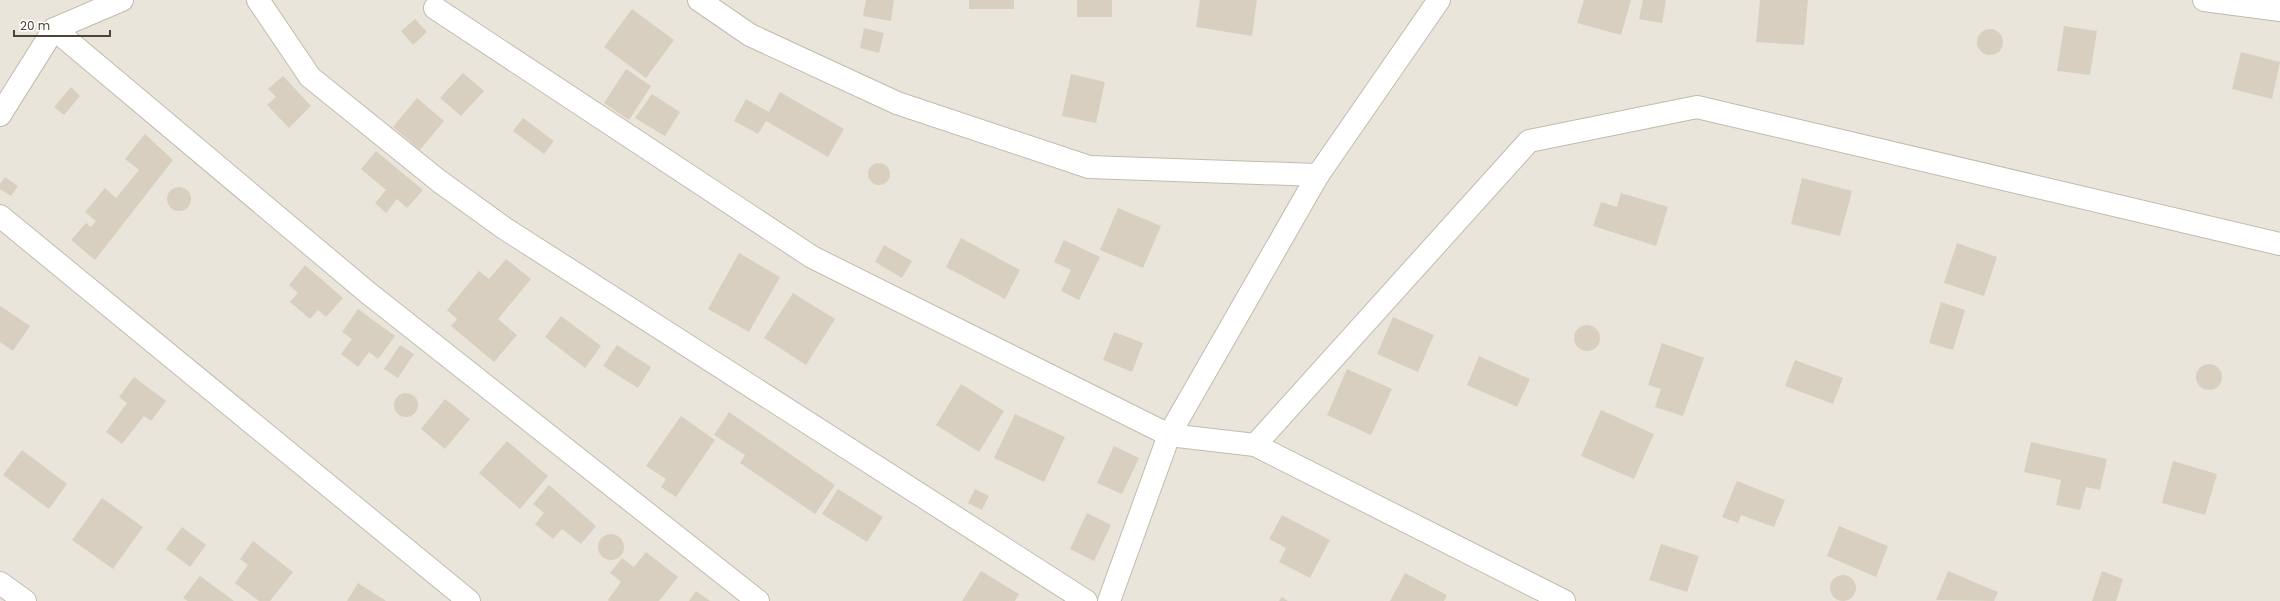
<svg xmlns="http://www.w3.org/2000/svg" width="2280" height="601" font-family="Poppins,sans-serif">
	<style>
		.residential { fill: #eae5da }
		.building { fill: #d8cfc1 }
		.lines { fill: none; stroke-linecap: round; stroke-linejoin: round }
		.street-casing { stroke: #c2bbae; stroke-width: 24 }
		.street { stroke: #fff; stroke-width: 22 }
	</style>
	<rect width="100%" height="100%" fill="#f6f3ec"/>
	<rect class="residential" x="0" y="0" width="2280" height="601"/>
	<g class="building">
		<polygon points="866,0 894,0 891,21 863,16"/>
		<rect x="969" y="0" width="45" height="9"/>
		<rect x="1077" y="0" width="35" height="17"/>
		<polygon points="1200,0 1257,0 1252,36 1196,27"/>
		<polygon points="1584,0 1631,0 1621,35 1577,23"/>
		<polygon points="1643,0 1666,0 1662,23 1639,19"/>
		<polygon points="1760,0 1808,0 1804,45 1756,42"/>
		<polygon points="632,9 674,40 646,78 604,47"/>
		<polygon points="415,19 427,32 413,45 401,31"/>
		<polygon points="2064,26 2097,31 2090,75 2057,71"/>
		<polygon points="864,28 884,33 879,53 860,48"/>
		<circle cx="1990" cy="42" r="13"/>
		<polygon points="2241,52 2280,62 2272,99 2232,89"/>
		<polygon points="626,69 651,86 629,120 604,103"/>
		<polygon points="463,73 484,91 461,116 440,98"/>
		<polygon points="1071,74 1105,82 1096,123 1062,116"/>
		<polygon points="283,76 311,106 289,128 267,105 276,97 268,89"/>
		<polygon points="71,87 80,96 64,115 54,107"/>
		<polygon points="780,92 844,129 828,157 766,121 758,134 734,121 746,99 769,112"/>
		<polygon points="652,94 680,112 665,136 635,118"/>
		<polygon points="417,98 444,121 420,150 393,127"/>
		<polygon points="523,118 554,141 544,154 513,131"/>
		<polygon points="145,134 173,160 95,260 71,240 86,223 91,227 96,221 85,212 105,188 116,198 139,170 125,159"/>
		<polygon points="376,151 423,190 407,208 397,199 386,213 375,203 386,190 361,169"/>
		<circle cx="879" cy="174" r="11"/>
		<polygon points="5,177 18,186 11,196 0,189 0,184"/>
		<polygon points="1802,178 1852,191 1840,236 1791,224"/>
		<circle cx="179" cy="199" r="12"/>
		<polygon points="1621,193 1668,207 1656,246 1593,226 1601,202 1617,207"/>
		<polygon points="1118,208 1161,226 1143,268 1100,250"/>
		<polygon points="961,238 1020,270 1005,299 946,267"/>
		<polygon points="1064,240 1100,257 1079,300 1061,291 1071,270 1054,262"/>
		<polygon points="1957,243 1997,257 1984,296 1944,283"/>
		<polygon points="884,245 912,261 902,278 875,262"/>
		<polygon points="739,253 780,277 749,332 708,309"/>
		<polygon points="506,259 531,279 498,319 517,335 494,362 451,326 457,319 447,310 479,271 489,279"/>
		<polygon points="305,265 343,298 326,317 318,310 310,319 290,302 298,293 289,285"/>
		<polygon points="793,293 835,319 806,365 764,338"/>
		<polygon points="1941,302 1965,310 1953,350 1929,343"/>
		<polygon points="0,306 30,326 13,351 0,342"/>
		<polygon points="358,309 395,336 378,359 369,352 358,367 341,354 352,339 342,332"/>
		<polygon points="561,316 601,346 585,368 545,337"/>
		<polygon points="1393,317 1434,335 1418,372 1377,354"/>
		<circle cx="1587" cy="338" r="13"/>
		<polygon points="1114,332 1143,343 1132,372 1103,360"/>
		<polygon points="1662,343 1704,358 1683,416 1655,407 1661,389 1648,385"/>
		<polygon points="400,345 414,354 398,378 384,369"/>
		<polygon points="617,345 651,367 638,388 603,366"/>
		<polygon points="1479,356 1530,379 1517,407 1467,385"/>
		<polygon points="1795,360 1843,378 1833,404 1785,386"/>
		<circle cx="2209" cy="377" r="13"/>
		<polygon points="1347,369 1392,389 1371,435 1327,415"/>
		<polygon points="134,377 166,401 151,421 144,416 122,444 106,432 127,403 119,397"/>
		<polygon points="961,384 1004,411 979,452 936,425"/>
		<circle cx="406" cy="405" r="12"/>
		<polygon points="445,399 470,419 445,449 421,429"/>
		<polygon points="1601,410 1654,434 1634,479 1581,456"/>
		<polygon points="729,412 835,485 815,514 740,463 745,455 714,435"/>
		<polygon points="1015,414 1065,437 1044,482 994,458"/>
		<polygon points="681,416 715,440 676,497 661,487 666,479 646,466"/>
		<polygon points="507,441 548,476 520,509 479,473"/>
		<polygon points="2031,442 2107,459 2100,490 2086,487 2080,510 2056,505 2061,480 2024,472"/>
		<polygon points="1114,446 1139,458 1122,494 1097,483"/>
		<polygon points="22,450 67,484 49,509 3,475"/>
		<polygon points="2173,461 2217,474 2205,515 2162,503"/>
		<polygon points="1737,481 1785,500 1774,527 1741,515 1738,523 1722,517"/>
		<polygon points="549,485 596,526 581,544 562,529 553,539 535,524 544,513 533,504"/>
		<polygon points="838,489 883,517 867,542 822,514"/>
		<polygon points="975,489 989,496 982,510 968,503"/>
		<polygon points="102,498 143,527 113,569 72,540"/>
		<polygon points="1087,513 1111,525 1094,561 1070,549"/>
		<polygon points="1282,515 1330,540 1310,578 1279,562 1286,548 1269,539"/>
		<polygon points="1839,526 1888,546 1876,577 1827,556"/>
		<polygon points="182,527 206,545 190,567 166,549"/>
		<circle cx="611" cy="547" r="13"/>
		<polygon points="253,541 293,572 270,601 259,601 235,583 248,565 240,559"/>
		<polygon points="1661,544 1699,556 1687,592 1649,580"/>
		<polygon points="646,552 678,577 659,601 609,601 608,600 621,582 610,573 622,558 634,567"/>
		<polygon points="981,571 1019,594 1015,601 962,601"/>
		<polygon points="1948,571 1998,592 1994,601 1936,600"/>
		<polygon points="2102,571 2123,579 2116,601 2092,601"/>
		<polygon points="1405,573 1447,595 1444,601 1390,601"/>
		<circle cx="1843" cy="588" r="13"/>
		<polygon points="200,576 234,601 188,601 183,598"/>
		<polygon points="358,583 386,601 347,601"/>
		<polygon points="696,591 710,601 689,601"/>
		<polygon points="1282,597 1288,601 1279,601"/>
	</g>
	<g class="lines">
		<defs>
			<g id="street">
				<polyline points="258,0 310,77 439,181 504,228 1086,601"/>
				<polyline points="699,0 750,35 897,103 1089,167 1318,175"/>
				<polyline points="2204,0 2280,10"/>
				<polyline points="435,8 812,257 1169,435 1255,445 1564,601"/>
				<polyline points="54,29 367,292 758,601"/>
				<polyline points="0,115 54,29 122,0"/>
				<polyline points="0,216 469,601"/>
				<polyline points="1255,445 1529,141 1697,107 2280,244"/>
				<polyline points="0,583 25,601"/>
				<polyline points="1109,601 1169,435 1318,175 1439,0"/>
			</g>
		</defs>
		<use href="#street" class="street-casing"/>
		<use href="#street" class="street"/>
	</g>
	<path d="M14 30v6h96v-6" fill="none" stroke="#4b4439" stroke-width="2"/>
	<text x="20" y="30" font-size="12" fill="#4b4439" stroke="#ffffff" stroke-width="3" paint-order="stroke">20 m</text>
</svg>
